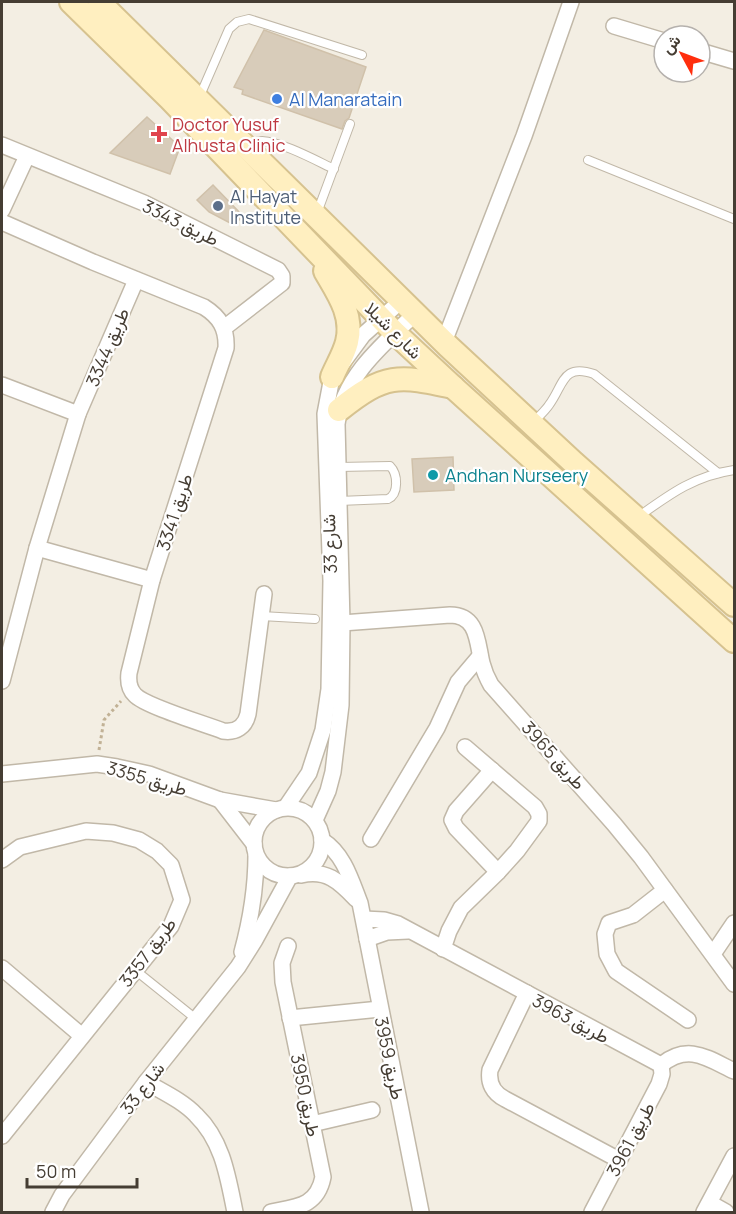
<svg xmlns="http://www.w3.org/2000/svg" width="736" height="1214" font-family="Manrope,Vazirmatn,sans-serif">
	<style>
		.building { fill: #d8ccba; stroke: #d0c1aa; stroke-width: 1.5 }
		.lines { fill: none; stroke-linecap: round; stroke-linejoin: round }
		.service-casing { stroke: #c1b8a8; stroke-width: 10 }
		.minor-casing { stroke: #c1b8a8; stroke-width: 18 }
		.secondary-casing { stroke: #d6c28f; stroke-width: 26 }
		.path { stroke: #c1b195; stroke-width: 3; stroke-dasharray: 3 3; stroke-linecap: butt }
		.service { stroke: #fff; stroke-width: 8 }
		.minor { stroke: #fff; stroke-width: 15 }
		.secondary { stroke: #ffefc0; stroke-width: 22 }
		.shop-dot { fill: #3f7fe0; stroke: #fff; stroke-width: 2 }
		.health-dot { fill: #e0444e; stroke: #fff; stroke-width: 2 }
		.service-dot { fill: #5c6f8a; stroke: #fff; stroke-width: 2 }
		.culture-dot { fill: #0f9aa8; stroke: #fff; stroke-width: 2 }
		.labels { text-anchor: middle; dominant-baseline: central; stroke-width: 4.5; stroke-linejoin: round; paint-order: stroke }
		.shop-label { font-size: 18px; fill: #366cbe; stroke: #fff; text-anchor: start }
		.health-label { font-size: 18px; fill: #be3a42; stroke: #fff; text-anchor: start }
		.service-label { font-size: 18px; fill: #4e5e75; stroke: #fff; text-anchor: start }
		.street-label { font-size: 18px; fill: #453d33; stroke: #fff }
		.culture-label { font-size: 18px; fill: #0d838f; stroke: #fff; text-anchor: start }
	</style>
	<rect width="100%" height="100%" fill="#f3eee3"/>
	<g class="building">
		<polygon points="264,30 366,67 349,118 345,121 342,129 242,94 243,90 234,87"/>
		<polygon points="147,117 180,147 170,174 110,153"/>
		<polygon points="213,185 243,216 234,225 209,212 197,200"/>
		<polygon points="453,457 454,490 414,492 412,459"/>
	</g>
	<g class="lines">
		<defs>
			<g id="service">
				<polyline points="199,98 229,29 237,22 249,19 362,55"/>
				<path d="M 249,146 C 253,143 257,141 262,141 C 282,142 315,160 334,169"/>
				<polyline points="588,160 734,219"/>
				<polyline points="317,213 350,124"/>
				<path d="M 533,423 C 538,417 545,411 549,405 C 564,385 562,363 594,374 L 718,473"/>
				<path d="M 339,467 L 390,466 C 398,474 399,494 388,499 L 339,501"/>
				<path d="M 638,517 C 670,494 694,476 734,470"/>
				<polyline points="261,616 315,619"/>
				<polyline points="135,970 196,1019"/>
			</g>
			<g id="minor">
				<polyline points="614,26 664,41"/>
				<polyline points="700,51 734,61"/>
				<polyline points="2,145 144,203 278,270 282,276 282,283 224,328"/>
				<polyline points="2,210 27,156"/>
				<path d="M 2,222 L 93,262 L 204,307 C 220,317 227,329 226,348 L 152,580 L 129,673 C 128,681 129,689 135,695 C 145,706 205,724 223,731 C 236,733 245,727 248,714 L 264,594"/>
				<polyline points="444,342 524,136 571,2"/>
				<polyline points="2,385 78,414"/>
				<polyline points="37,548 152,580"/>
				<path d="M 342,623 L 450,615 C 478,615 477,642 482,663 C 484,671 487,678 491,685 L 614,824 L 641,857 L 734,984"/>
				<polyline points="2,681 37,548 78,414 136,280"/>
				<polyline points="492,770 456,811 452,820 456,828 498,872"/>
				<polyline points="2,774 97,764 117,767 149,774 220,800 276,810"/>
				<polyline points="220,800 254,844"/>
				<polyline points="286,807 309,773 323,730 329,689 331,581 325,414 332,377 363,335 402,300"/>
				<circle cx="288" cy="842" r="34"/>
				<path d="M 315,820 L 328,791 L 333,772 L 341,705 L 342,623 L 337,424 C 343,377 383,344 416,313"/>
				<polyline points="371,839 437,728 458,682 480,656"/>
				<path d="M 322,840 C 344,854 351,880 360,903 L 421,1212"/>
				<polyline points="2,860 20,847 86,831 113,833 139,840 157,851 171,865 182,900 171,926 2,1136"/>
				<path d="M 301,875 C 326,869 339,881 356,899"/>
				<polyline points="665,890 633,915 609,923 605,934 607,954 616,971 688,1020"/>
				<path d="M 364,919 L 384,920 L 398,924 L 661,1065 C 688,1043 707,1058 734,1071"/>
				<polyline points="367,939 387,932 408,931"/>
				<polyline points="443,949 449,931 461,908 498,872 517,851 539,821 539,814 535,807 465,747"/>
				<path d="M 242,952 C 251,919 256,889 256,855"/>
				<polyline points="713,954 734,923"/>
				<polyline points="2,968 82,1036"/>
				<path d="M 527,993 L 490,1070 C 488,1083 493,1093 505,1099 L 619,1160"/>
				<polyline points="290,1018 380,1009"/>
				<path d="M 146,1082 C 163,1092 183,1101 196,1115 C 223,1141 228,1178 235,1212"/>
				<polyline points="312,1124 372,1110"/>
				<polyline points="710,1203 726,1212"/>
				<polyline points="53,1212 62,1195 146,1082 238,967 255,940 290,876"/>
				<path d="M 271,1212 C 296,1207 317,1207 323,1177 L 283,982 L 282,963 L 288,946"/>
				<polyline points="592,1212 659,1084 662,1074 661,1065"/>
				<polyline points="704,1212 734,1156"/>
			</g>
			<g id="secondary">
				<polyline points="71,2 170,99 395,333 453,387 734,641"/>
				<polyline points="99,2 448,346 574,463 734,605"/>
				<path d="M 325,271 C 337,292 354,315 347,342 C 344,354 337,365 332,377"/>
				<path d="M 339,410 C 385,373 398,375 453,387"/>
			</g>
		</defs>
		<use href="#service" class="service-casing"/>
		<use href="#minor" class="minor-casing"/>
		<use href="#secondary" class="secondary-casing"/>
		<polyline class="path" points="99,750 104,720 121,701"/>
		<use href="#service" class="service"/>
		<use href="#minor" class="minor"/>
		<use href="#secondary" class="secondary"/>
	</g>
	<circle class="shop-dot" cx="277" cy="99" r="6"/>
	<path class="health-dot" d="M156 125h6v6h6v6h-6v6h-6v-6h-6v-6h6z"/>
	<circle class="service-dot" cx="218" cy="206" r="6"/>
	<circle class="culture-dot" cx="433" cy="475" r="6"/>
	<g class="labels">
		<g class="shop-label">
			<text x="289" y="99">Al Manaratain</text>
		</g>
		<g class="health-label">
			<text x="172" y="124">Doctor Yusuf<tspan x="172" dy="21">Alhusta Clinic</tspan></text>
		</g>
		<g class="service-label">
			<text x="230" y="196">Al Hayat<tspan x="230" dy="21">Institute</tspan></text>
		</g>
		<g class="street-label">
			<text transform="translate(181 222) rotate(26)">طريق 3343</text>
			<text transform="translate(394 330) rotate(45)">شارع شيلا</text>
			<text transform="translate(107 347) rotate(-67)">طريق 3344</text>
			<text transform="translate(174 512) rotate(-72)">طريق 3341</text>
			<text transform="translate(329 544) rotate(-92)">شارع 33</text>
			<text transform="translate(554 755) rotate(48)">طريق 3965</text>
			<text transform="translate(147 778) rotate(16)">طريق 3355</text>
			<text transform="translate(147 952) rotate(-53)">طريق 3357</text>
			<text transform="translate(571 1018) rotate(28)">طريق 3963</text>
			<text transform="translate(390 1058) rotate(78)">طريق 3959</text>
			<text transform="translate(142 1088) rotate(-53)">شارع 33</text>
			<text transform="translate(306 1095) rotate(78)">طريق 3950</text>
			<text transform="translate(630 1139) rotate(-62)">طريق 3961</text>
		</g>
		<g class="culture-label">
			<text x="445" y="475">Andhan Nurseery</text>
		</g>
	</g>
	<rect width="736" height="1214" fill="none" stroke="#453d33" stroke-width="6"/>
	<g transform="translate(682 54) rotate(311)"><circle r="28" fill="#ffffff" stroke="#b5b1ad" stroke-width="1.5"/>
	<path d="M0-4.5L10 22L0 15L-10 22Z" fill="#ff2e0d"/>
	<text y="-9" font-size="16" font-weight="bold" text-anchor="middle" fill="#453d33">ش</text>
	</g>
	<path d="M27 1178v9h110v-9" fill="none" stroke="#453d33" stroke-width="3"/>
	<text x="36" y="1178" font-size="18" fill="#453d33" stroke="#ffffff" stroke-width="4.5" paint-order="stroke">50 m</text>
</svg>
